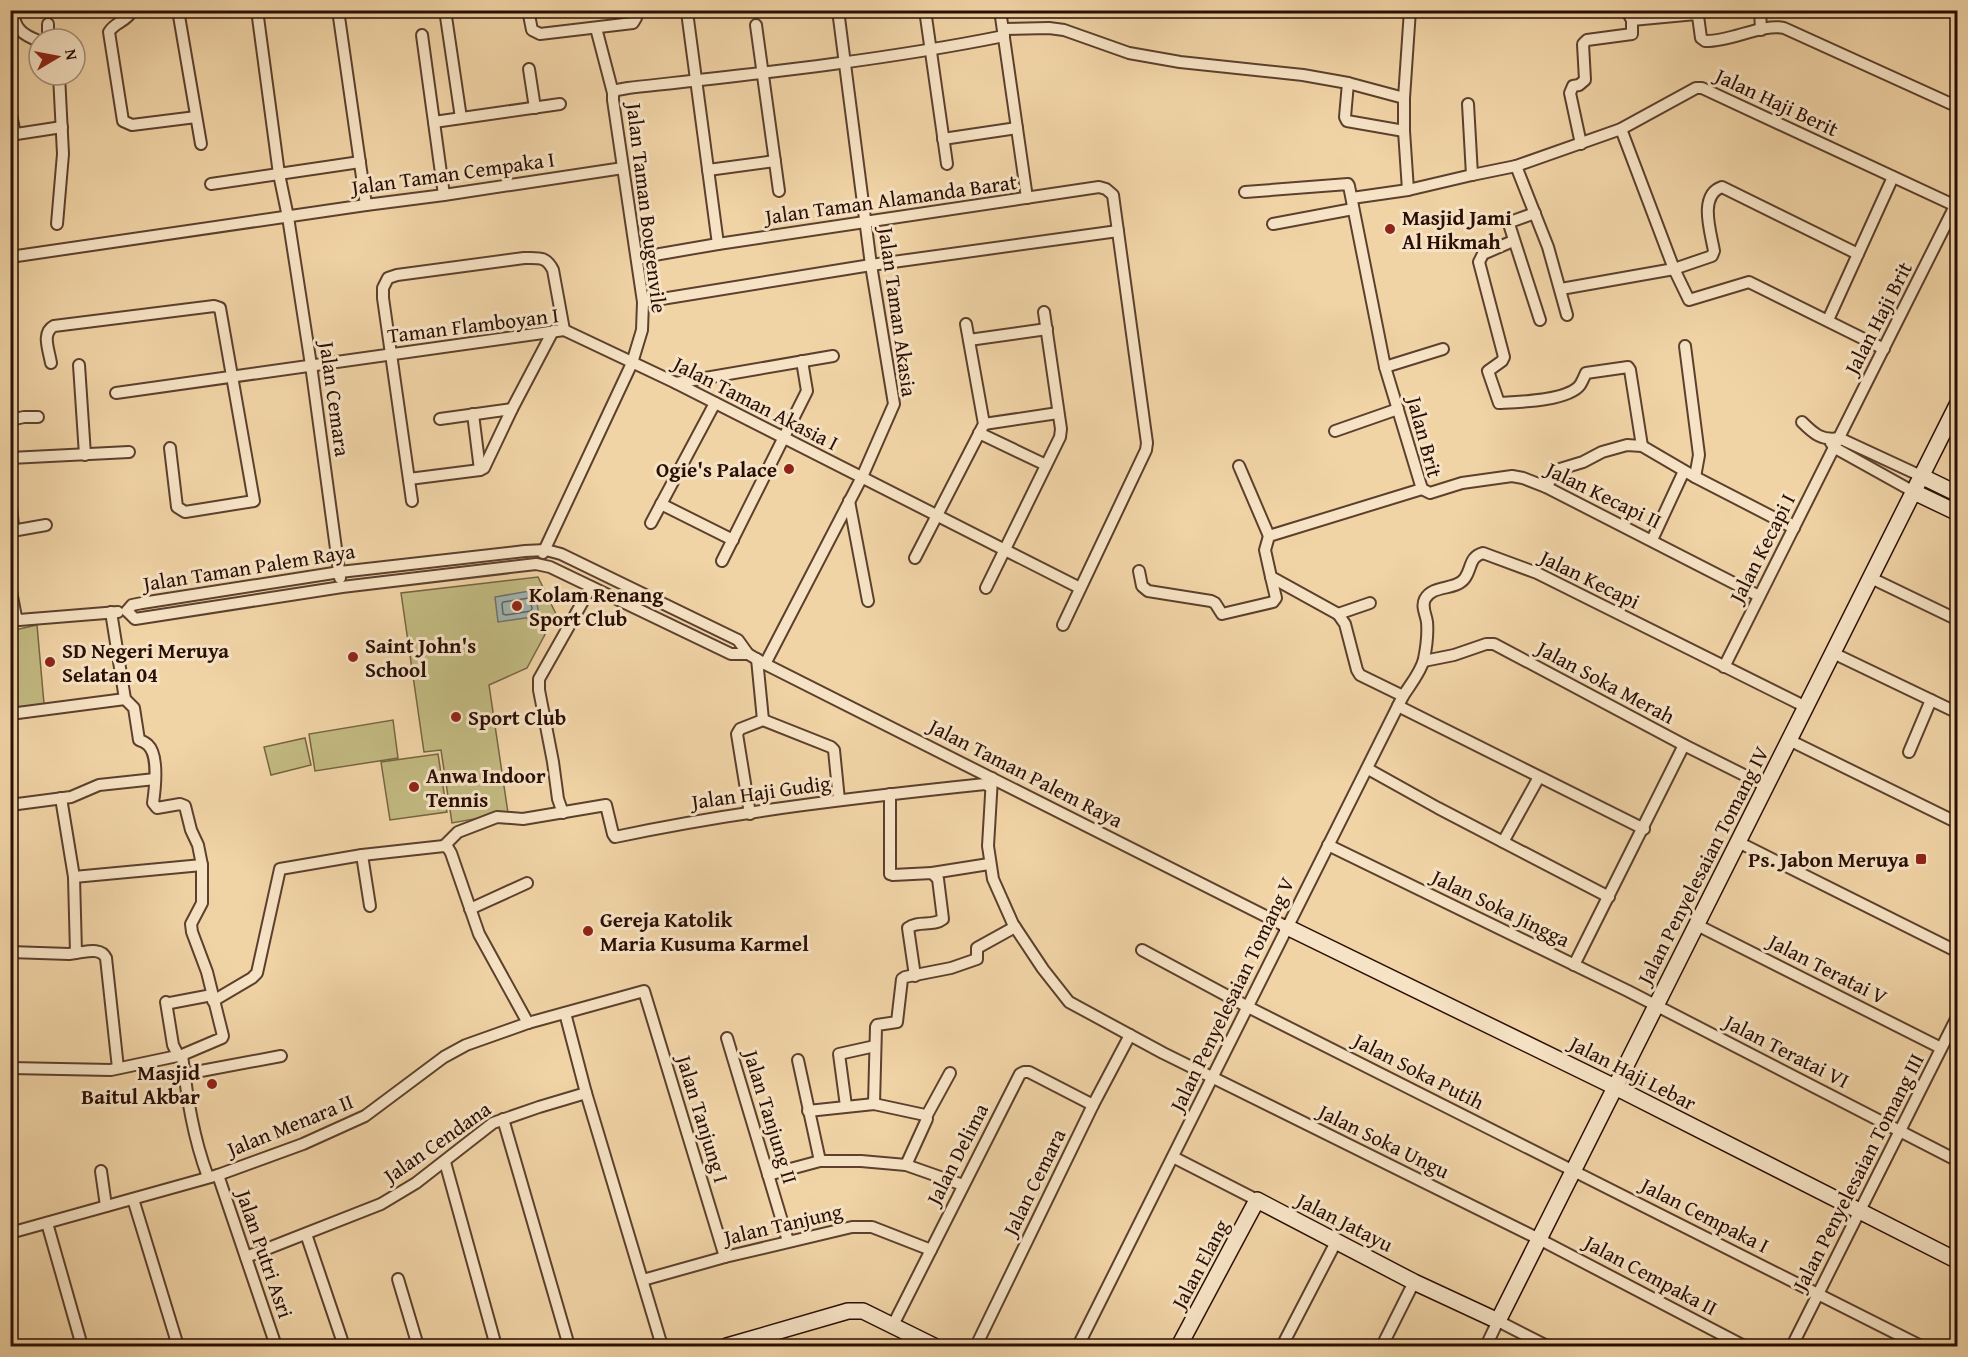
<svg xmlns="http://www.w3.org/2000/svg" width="1968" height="1357" font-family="'Gentium Book Plus',serif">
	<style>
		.green { fill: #c2ba81; stroke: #766443; stroke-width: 1.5 }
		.water { fill: #9fb5b3; stroke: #70726d; stroke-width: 1.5 }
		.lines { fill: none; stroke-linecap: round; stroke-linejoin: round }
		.shore { stroke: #64625c; stroke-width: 1.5 }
		.street-casing { stroke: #5c402d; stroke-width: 14 }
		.secondary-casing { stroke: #2a0e05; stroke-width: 18 }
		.street { stroke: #f6e3c5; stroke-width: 10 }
		.secondary { stroke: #f6e3c5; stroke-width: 15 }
		.poi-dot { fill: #8f2418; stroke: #f6e3c5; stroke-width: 2 }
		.labels { text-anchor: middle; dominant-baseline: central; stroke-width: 6; stroke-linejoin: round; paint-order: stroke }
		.street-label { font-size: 21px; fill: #2a0e05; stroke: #f6e3c5 }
		.poi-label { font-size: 21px; font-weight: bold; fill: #2a0e05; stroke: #f6e3c5; text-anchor: start }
	</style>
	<rect width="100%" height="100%" fill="#f1d4a6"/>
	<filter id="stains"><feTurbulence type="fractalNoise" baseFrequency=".00333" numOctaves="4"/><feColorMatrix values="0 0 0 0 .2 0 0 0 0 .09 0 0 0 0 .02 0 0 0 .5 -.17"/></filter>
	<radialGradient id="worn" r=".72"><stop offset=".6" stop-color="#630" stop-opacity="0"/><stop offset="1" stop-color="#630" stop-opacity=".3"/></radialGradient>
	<g class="green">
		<polygon points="538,577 556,614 527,668 489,685 508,813 452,823 441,750 424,752 401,593"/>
		<polygon points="37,625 45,715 11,720 10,631"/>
		<polygon points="393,720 398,758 315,771 309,734"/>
		<polygon points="305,738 311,765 271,775 264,747"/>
		<polygon points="438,754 447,812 390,820 381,762"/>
	</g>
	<polygon class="water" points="535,590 539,616 498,622 495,597"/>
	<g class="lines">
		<polygon class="shore" points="529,598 532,608 531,611 506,615 503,614 502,604 503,602"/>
		<defs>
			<g id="street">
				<path d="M 13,10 C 14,29 23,35 39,41"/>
				<path d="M 133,10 C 125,23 115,22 109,32 L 123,121 L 132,125 L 196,117"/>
				<polyline points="178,10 201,144"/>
				<polyline points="257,10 279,174 288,217 311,365 340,578"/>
				<polyline points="338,10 366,205"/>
				<polyline points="445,10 461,118"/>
				<polyline points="528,10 532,30 540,34 633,23 636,18 636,10"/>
				<polyline points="925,10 947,164"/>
				<polyline points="1000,10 1027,198"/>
				<polyline points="1760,10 1761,30"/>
				<polyline points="687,12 718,244"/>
				<path d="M 1632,20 L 1696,14 L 1698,16 L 1701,38 L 1705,41 C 1730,42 1763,23 1784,28 L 1958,107"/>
				<polyline points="48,24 48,39"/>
				<polyline points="756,25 779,191"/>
				<polyline points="1003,29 1049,28 1064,30 1129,53 1180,62 1303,75 1348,83 1404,98"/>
				<polyline points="422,35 444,195"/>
				<polyline points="529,69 535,108"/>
				<polyline points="1348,83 1345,117 1347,121 1404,131"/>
				<path d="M 613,93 L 617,90 L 628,88 C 754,74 880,61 1004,36"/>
				<polyline points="1468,104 1472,175"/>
				<polyline points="10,110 15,134"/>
				<polyline points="434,122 560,104"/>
				<polyline points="1621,129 1674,269 1689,300 1749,282 1884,349"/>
				<polyline points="10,135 62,127"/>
				<polyline points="943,139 1017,128"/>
				<polyline points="1581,144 1570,93 1573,86 1579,85 1585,80 1583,44 1587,40 1632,34 1632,20 1626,10"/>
				<polyline points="1516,166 1548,247 1567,315"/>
				<polyline points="708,170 775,161"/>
				<polyline points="211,184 360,162"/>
				<polyline points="1408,190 1404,131 1404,98 1410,10"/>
				<polyline points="1245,192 1348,184 1349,186 1385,367 1422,489 1269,536 1265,550 1271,577 1338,614 1345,624 1357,670 1360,675 1403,696"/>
				<polyline points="1352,198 1408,190 1472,175 1516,166 1621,129 1696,88 1702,88 1958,207"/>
				<polyline points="1535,213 1510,222 1509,224 1540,320"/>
				<polyline points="57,224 63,154 59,75"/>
				<polyline points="1273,224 1353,209"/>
				<path d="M 1513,241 L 1483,254 L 1479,262 L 1504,357 L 1502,361 L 1488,371 L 1499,403 C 1518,402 1568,401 1580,385 C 1582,382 1584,377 1586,373 L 1628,367 L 1630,370 L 1642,446"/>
				<polyline points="10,257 366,205 444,195 623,168"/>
				<polyline points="637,258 718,244 1099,187 1106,189 1113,195 1147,443 1146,450 1063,625"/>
				<path d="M 1561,289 L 1674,269 L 1712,256 L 1714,251 C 1711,233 1698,195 1722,187 L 1858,254"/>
				<polyline points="643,302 871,265 1118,231"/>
				<polyline points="1828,320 1893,177"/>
				<polyline points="969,340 1047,329"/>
				<polyline points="1685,346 1699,455 1695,477"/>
				<path d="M 51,363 C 49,350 41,333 54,326 L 214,306 L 220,308 L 254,501 L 185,512 L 177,507 L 170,448"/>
				<polyline points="79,365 85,455"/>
				<polyline points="1385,367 1443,349"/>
				<polyline points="676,383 833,356"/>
				<polyline points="116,393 564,330 676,383 1080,588"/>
				<polyline points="473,414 480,470"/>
				<polyline points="440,419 512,409"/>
				<polyline points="10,420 24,417 38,417"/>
				<path d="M 1802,422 C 1814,434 1822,441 1839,438 L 1921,476"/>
				<polyline points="984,424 1058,413"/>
				<polyline points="1335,431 1398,409"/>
				<polyline points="979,433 1046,465"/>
				<polyline points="1831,443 1835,448 1914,492"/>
				<polyline points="10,458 129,452"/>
				<polyline points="1239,466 1269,536"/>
				<polyline points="409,479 480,470 484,468 512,409 553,331"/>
				<polyline points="1546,487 1556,472 1560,469 1583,462 1602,452 1627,445 1642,446 1695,477 1794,528"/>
				<polyline points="1422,489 1430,493 1462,483 1512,476 1523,478 1546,487 1759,596"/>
				<polyline points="10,497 13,526 10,542"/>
				<path d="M 412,501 L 383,298 L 383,288 L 388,278 L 397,275 L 524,258 C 539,258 546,256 553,270 L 564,330"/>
				<polyline points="849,501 868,601"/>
				<polyline points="661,504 733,540"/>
				<polyline points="651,523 715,403"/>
				<polyline points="12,531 46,525"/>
				<polyline points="1652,540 1684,471"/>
				<polyline points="543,553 632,363 642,330 643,302 613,100 613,93 596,28"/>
				<polyline points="915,558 984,424 966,324"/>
				<polyline points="722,561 807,391 802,361"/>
				<polyline points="1139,571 1142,586 1148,591 1211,601 1215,603 1222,614 1273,602 1276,598 1271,577"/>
				<polyline points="1871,578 1958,620"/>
				<polyline points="10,586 16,617 19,620 118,612"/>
				<polyline points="986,588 1060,437 1061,429 1044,312"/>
				<polyline points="127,611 132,605 142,603 340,572 525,551 546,550 561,554 738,640 748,654 765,664 1287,927"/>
				<polyline points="127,611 135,619 342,587 536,564 550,567 731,654 748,654"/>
				<polyline points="1338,614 1370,603"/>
				<polyline points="1833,653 1958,713"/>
				<polyline points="757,659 763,720"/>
				<polyline points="1424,661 1454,655 1486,644 1494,644 1684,745 1766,786"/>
				<polyline points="765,664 862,477 894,404 871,265 838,10"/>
				<polyline points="1724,667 1955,206"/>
				<polyline points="1398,706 1644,829"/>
				<polyline points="10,714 125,699"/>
				<polyline points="1789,740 1958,823"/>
				<polyline points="1909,752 1931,700"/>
				<polyline points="1368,769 1438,808 1609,897"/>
				<polyline points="992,778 988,846 993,879 1013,924 1043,969 1069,1002 1163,1053 1539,1239 1744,1346"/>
				<path d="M 890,794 L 890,874 L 893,875 L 932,873 L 938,879 L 943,919 C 933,927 918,920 908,928 L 915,976"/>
				<path d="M 61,798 L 74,877 L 76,953 C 86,952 101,947 106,958 L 118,1068"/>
				<polyline points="10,805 71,797 99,785 155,779"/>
				<polyline points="563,813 558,799 553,762 539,690 539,679 591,587"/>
				<polyline points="750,814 737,734 740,729 763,720 831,747 834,750 839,800"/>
				<polyline points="1503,842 1539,777"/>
				<polyline points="1738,842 1958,952"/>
				<polyline points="1328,845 1628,991 1958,1161"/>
				<path d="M 444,846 L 458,832 L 497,817 L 523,819 L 606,805 L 613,834 L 615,837 C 737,811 861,797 985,784 L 991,787"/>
				<polyline points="362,855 370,906"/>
				<polyline points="932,873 989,864"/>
				<polyline points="74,877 202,865"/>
				<polyline points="470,909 527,883"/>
				<polyline points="1697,925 1941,1048"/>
				<polyline points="1142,950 1248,1007 1921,1346"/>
				<polyline points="10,952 69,954 76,953"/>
				<polyline points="1574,965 1684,745"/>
				<polyline points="213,1001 252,978 257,973 280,869 362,855 444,846 448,848 451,853 479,934 528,1023"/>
				<polyline points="166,1002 173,1045 178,1055"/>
				<polyline points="170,1003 212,995"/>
				<polyline points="565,1013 586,1093 662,1346"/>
				<polyline points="727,1038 788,1241"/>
				<path d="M 182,1055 C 187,1097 193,1137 208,1177"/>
				<polyline points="798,1060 820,1161"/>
				<path d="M 10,1068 L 111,1070 L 182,1055 L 222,1038 L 223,1036 L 207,972 L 192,932 L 191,924 L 202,903 L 202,865 L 198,845 L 191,830 L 185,806 L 180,804 L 157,808 L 153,803 C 155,789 159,755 148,745 C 145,742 142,741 139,740 L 134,708 L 125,699 L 111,612"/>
				<polyline points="185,1074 281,1056"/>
				<polyline points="874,1104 876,1027 877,1025 897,1022 902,979 905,977 951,968 977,959 977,948 1015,927"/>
				<polyline points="846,1106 839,1054 875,1046"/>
				<polyline points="808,1111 874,1104 925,1115 927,1119 906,1165"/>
				<polyline points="926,1117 950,1073"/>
				<polyline points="503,1119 569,1346"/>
				<polyline points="1173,1157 1257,1200"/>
				<polyline points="445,1162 496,1346"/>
				<polyline points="101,1171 106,1206"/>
				<polyline points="218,1175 276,1346"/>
				<polyline points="768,1175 820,1161 861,1161 906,1165 963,1185"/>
				<polyline points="133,1199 178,1346"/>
				<polyline points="47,1223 82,1346"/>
				<polyline points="10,1233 218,1175 303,1144 365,1116 444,1057 466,1045 528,1023 644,991 725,1257"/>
				<polyline points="306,1234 344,1346"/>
				<polyline points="246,1257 381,1204 416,1183 493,1123 539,1107 586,1093"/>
				<polyline points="398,1279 418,1346"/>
				<polyline points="643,1280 725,1257 852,1227 872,1227 931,1250"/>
				<polyline points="893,1325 1020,1074 1024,1072 1029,1072 1093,1105"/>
				<polyline points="976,1346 1093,1105 1130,1035"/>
				<path d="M 1078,1346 L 1403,696 C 1410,685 1421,672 1424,659 C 1426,649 1428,633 1427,622 C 1426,614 1421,607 1425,599 C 1433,584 1456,591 1465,578 C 1472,568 1469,557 1483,553 L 1537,573 L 1806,707"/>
				<polyline points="1282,1346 1336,1242"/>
				<polyline points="1382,1346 1414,1282"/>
				<polyline points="1486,1346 1498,1321 1547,1346"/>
				<polyline points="1792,1346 1958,1015"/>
			</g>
			<g id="secondary">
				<polyline points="1921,476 1958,494"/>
				<polyline points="1914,492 1958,513"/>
				<polyline points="1287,927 1615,1087 1958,1261"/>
				<polyline points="727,1346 848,1311 863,1311 934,1346"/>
				<polyline points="1179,1346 1257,1200 1414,1282 1498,1321 1958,403"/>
			</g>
		</defs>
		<use href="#street" class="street-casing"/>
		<use href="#secondary" class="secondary-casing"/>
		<use href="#street" class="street"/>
		<use href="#secondary" class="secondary"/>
	</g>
	<g class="poi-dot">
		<circle cx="1390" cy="229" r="6"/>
		<circle cx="789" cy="469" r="6"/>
		<circle cx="517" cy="606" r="6"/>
		<circle cx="353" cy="657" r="6"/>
		<circle cx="50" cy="662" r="6"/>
		<circle cx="456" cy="717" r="6"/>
		<circle cx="414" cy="787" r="6"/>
		<rect x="1915" y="853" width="12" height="12" rx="3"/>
		<circle cx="588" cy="931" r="6"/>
		<circle cx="212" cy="1084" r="6"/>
	</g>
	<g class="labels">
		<g class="street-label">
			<text transform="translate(1777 102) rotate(25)">Jalan Haji Berit</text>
			<text transform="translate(453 173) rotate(-8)">Jalan Taman Cempaka I</text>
			<text transform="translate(891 199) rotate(-8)">Jalan Taman Alamanda Barat</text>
			<text transform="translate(647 208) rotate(83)">Jalan Taman Bougenvile</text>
			<text transform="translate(898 312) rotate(82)">Jalan Taman Akasia</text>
			<text transform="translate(1878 318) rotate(-63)">Jalan Haji Brit</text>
			<text transform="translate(473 325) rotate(-7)">Taman Flamboyan I</text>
			<text transform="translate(335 399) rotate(82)">Jalan Cemara</text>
			<text transform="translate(756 403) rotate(27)">Jalan Taman Akasia I</text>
			<text transform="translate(1425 437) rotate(75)">Jalan Brit</text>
			<text transform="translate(1604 495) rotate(26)">Jalan Kecapi II</text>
			<text transform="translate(1762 548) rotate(-63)">Jalan Kecapi I</text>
			<text transform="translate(249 567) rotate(-9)">Jalan Taman Palem Raya</text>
			<text transform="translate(1590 579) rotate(26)">Jalan Kecapi</text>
			<text transform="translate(1606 682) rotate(28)">Jalan Soka Merah</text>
			<text transform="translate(1026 773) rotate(27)">Jalan Taman Palem Raya</text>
			<text transform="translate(761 792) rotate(-8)">Jalan Haji Gudig</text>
			<text transform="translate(1703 865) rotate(-63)">Jalan Penyelesaian Tomang IV</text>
			<text transform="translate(1501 908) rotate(26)">Jalan Soka Jingga</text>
			<text transform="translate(1828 969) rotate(27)">Jalan Teratai V</text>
			<text transform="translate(1232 994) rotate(-64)">Jalan Penyelesaian Tomang V</text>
			<text transform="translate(1787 1051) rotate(27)">Jalan Teratai VI</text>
			<text transform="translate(1419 1071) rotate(27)">Jalan Soka Putih</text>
			<text transform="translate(1633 1073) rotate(27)">Jalan Haji Lebar</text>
			<text transform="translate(771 1117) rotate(73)">Jalan Tanjung II</text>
			<text transform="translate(703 1119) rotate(73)">Jalan Tanjung I</text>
			<text transform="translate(290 1125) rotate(-22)">Jalan Menara II</text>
			<text transform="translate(1384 1141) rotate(26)">Jalan Soka Ungu</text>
			<text transform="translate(437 1142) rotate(-35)">Jalan Cendana</text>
			<text transform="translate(957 1154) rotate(-63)">Jalan Delima</text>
			<text transform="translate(1858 1172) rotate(-63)">Jalan Penyelesaian Tomang III</text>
			<text transform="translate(1034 1182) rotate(-64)">Jalan Cemara</text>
			<text transform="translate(1705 1215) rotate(27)">Jalan Cempaka I</text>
			<text transform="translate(1345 1222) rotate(27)">Jalan Jatayu</text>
			<text transform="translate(783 1224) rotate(-13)">Jalan Tanjung</text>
			<text transform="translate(265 1254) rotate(71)">Jalan Putri Asri</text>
			<text transform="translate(1200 1264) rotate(-62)">Jalan Elang</text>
			<text transform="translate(1651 1275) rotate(28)">Jalan Cempaka II</text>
		</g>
		<g class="poi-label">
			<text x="1402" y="217">Masjid Jami<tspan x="1402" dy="24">Al Hikmah</tspan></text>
			<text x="777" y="469" text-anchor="end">Ogie's Palace</text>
			<text x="529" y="594">Kolam Renang<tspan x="529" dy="24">Sport Club</tspan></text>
			<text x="365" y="645">Saint John's<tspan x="365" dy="24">School</tspan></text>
			<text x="62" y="650">SD Negeri Meruya<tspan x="62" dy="24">Selatan 04</tspan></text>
			<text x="468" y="717">Sport Club</text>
			<text x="426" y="775">Anwa Indoor<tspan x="426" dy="24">Tennis</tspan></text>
			<text x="1909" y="859" text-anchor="end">Ps. Jabon Meruya</text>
			<text x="600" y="919">Gereja Katolik<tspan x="600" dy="24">Maria Kusuma Karmel</tspan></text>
			<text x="200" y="1072" text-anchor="end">Masjid<tspan x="200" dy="24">Baitul Akbar</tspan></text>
		</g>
	</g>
	<rect width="1968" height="1357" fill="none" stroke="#f1d4a6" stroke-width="36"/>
	<rect x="12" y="12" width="1944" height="1333" fill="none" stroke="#2a0e05" stroke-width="3"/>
	<rect x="18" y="18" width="1932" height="1321" fill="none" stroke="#2a0e05" stroke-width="1.5"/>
	<g transform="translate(57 57) rotate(80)"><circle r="28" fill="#f6e3c5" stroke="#a48e78" stroke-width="1.5"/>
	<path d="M0-4.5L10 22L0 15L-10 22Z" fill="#8f2418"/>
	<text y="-9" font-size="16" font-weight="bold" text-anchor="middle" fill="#2a0e05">N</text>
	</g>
	<rect width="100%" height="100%" filter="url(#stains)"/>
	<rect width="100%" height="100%" fill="url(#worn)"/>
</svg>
